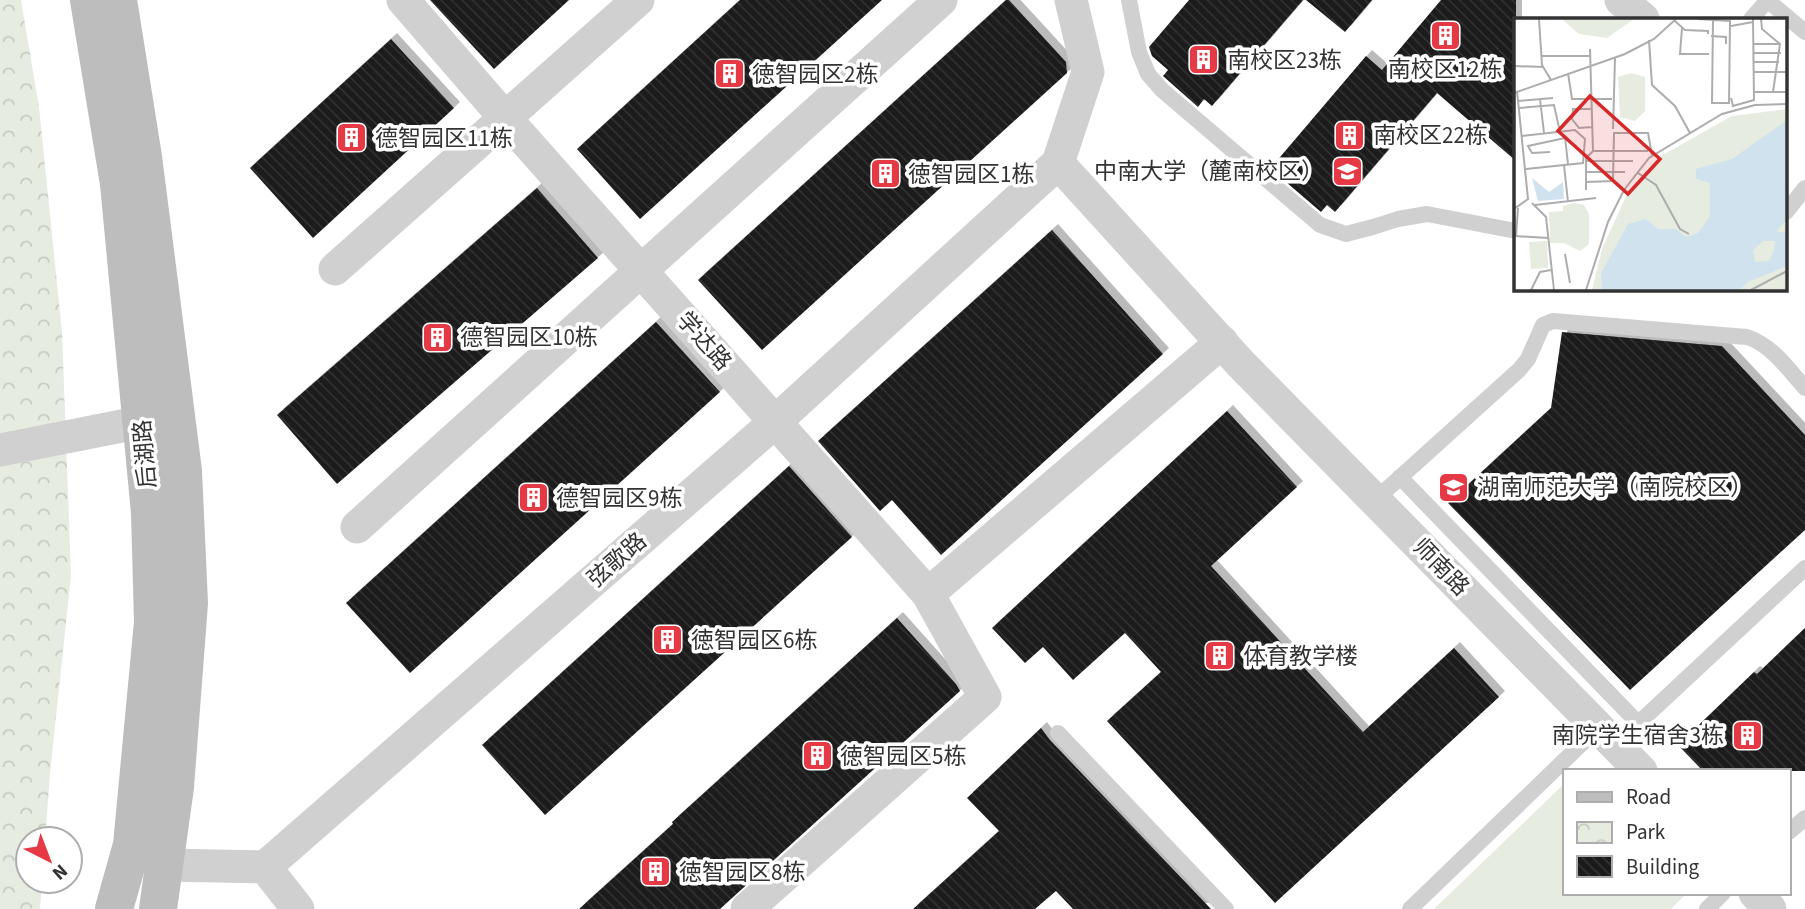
<svg xmlns="http://www.w3.org/2000/svg" width="1805" height="909" font-family="'Source Sans 3','Noto Sans SC',sans-serif">
	<style>
		.park { fill: url(#park-crowns) }
		.pitch { fill: #e6ecdf }
		.building { fill: url(#building-back-hatch); filter: url(#shadow) }
		.lines { fill: none; stroke-linecap: round; stroke-linejoin: round }
		.lane { stroke: #d0d0d0; stroke-width: 16 }
		.street { stroke: #d0d0d0; stroke-width: 33 }
		.secondary { stroke: #bdbdbd; stroke-width: 38 }
		.labels { text-anchor: middle; dominant-baseline: central; stroke-width: 7; stroke-linejoin: round; paint-order: stroke }
		.poi-label { font-size: 23px; fill: #333; stroke: #fff; text-anchor: start }
		.street-label { font-size: 23px; fill: #333; stroke: #fff }
		.inset-road { fill: none; stroke: #adadad; stroke-width: 2 }
		.view { fill: #d62828; fill-opacity: 0.15; stroke: #d62828; stroke-width: 3.5 }
		.inset-edge { fill: none; stroke: #333; stroke-width: 3.5 }
	</style>
	<defs>
		<pattern id="park-crowns" width="20" height="18" patternUnits="userSpaceOnUse" patternTransform="scale(1.75)"><rect width="20" height="18" fill="#e6ecdf"/><path d="M2 6a3 3 0 1 1 6 0M12 15a3 3 0 1 1 6 0" fill="none" stroke="#c6cbc0"/></pattern>
		<pattern id="building-back-hatch" width="6" height="6" patternUnits="userSpaceOnUse" patternTransform="scale(1.75)"><rect width="6" height="6" fill="#1a1a1a"/><path d="M-1 5l2 2M0 0l6 6M5-1l2 2" fill="none" stroke="#333"/></pattern>
		<filter id="shadow"><feDropShadow dx="6" dy="-6" stdDeviation="0" flood-color="#0004"/></filter>
	</defs>
	<rect width="100%" height="100%" fill="#fff"/>
	<polygon class="park" points="0,0 21,0 39,107 62,332 71,575 50,774 45,839 28,839 28,881 42,881 40,909 0,909"/>
	<polygon class="pitch" points="1565,783 1565,893 1687,893 1671,909 1434,909"/>
	<g class="building">
		<polygon points="430,0 569,0 494,69"/>
		<polygon points="740,0 882,0 640,219 577,149"/>
		<polygon points="1006,0 1009,0 1066,62 1067,73 762,350 698,280"/>
		<polygon points="1189,0 1303,0 1212,106 1204,99 1198,107 1163,76 1168,70 1152,56 1149,47"/>
		<polygon points="1306,0 1372,0 1345,32"/>
		<polygon points="1441,0 1516,0 1516,161 1437,93 1335,212 1327,205 1321,212 1286,182 1291,176 1275,163 1366,56 1382,70"/>
		<polygon points="391,39 454,108 313,238 250,168"/>
		<polygon points="537,188 598,258 337,484 277,415"/>
		<polygon points="1052,230 1163,354 941,555 892,500 880,511 818,441"/>
		<polygon points="656,322 720,392 410,673 346,603"/>
		<polygon points="1562,332 1722,346 1805,435 1805,530 1630,690 1448,503 1551,408"/>
		<polygon points="1227,411 1297,487 1211,566 1363,732 1454,648 1499,697 1275,903 1107,721 1161,672 1125,633 1073,680 1043,647 1025,663 992,628"/>
		<polygon points="789,466 852,537 545,815 482,745"/>
		<polygon points="897,618 956,684 960,691 720,909 579,909 673,824 672,822"/>
		<polygon points="1805,628 1805,771 1703,771 1678,745 1754,672 1757,674"/>
		<polygon points="1041,728 1050,740 1211,909 1073,909 1056,891 1035,909 913,909 999,831 967,798"/>
	</g>
	<g class="lines">
		<g class="lane">
			<polyline points="1129,0 1139,52 1148,74 1162,90 1320,225 1346,234 1373,227 1398,219 1427,214 1516,231"/>
			<polyline points="1767,0 1805,32"/>
			<polyline points="1751,19 1768,0"/>
			<polyline points="1786,212 1805,188"/>
			<polyline points="1400,477 1638,723"/>
			<path d="M 1375,500 L 1519,370 L 1528,359 L 1543,325 L 1553,321 L 1747,337 C 1772,345 1788,369 1805,388"/>
			<polyline points="1058,733 1226,909"/>
			<polyline points="1615,745 1805,568"/>
			<polyline points="1789,832 1805,818"/>
			<polyline points="1410,909 1598,728"/>
			<polyline points="1707,909 1723,893"/>
		</g>
		<g class="street">
			<polyline points="403,0 506,119 928,594 985,697 747,909"/>
			<polyline points="1621,0 1643,19"/>
			<polyline points="1058,163 1241,364 1641,771"/>
			<polyline points="335,269 638,0"/>
			<polyline points="0,450 142,422"/>
			<polyline points="357,527 941,0"/>
			<polyline points="928,594 1222,342"/>
			<polyline points="164,865 265,867 298,909"/>
			<polyline points="265,867 775,422 1058,163 1088,72 1071,0"/>
			<polyline points="1755,893 1770,909"/>
		</g>
		<g class="secondary">
			<polyline points="89,0 119,184 150,513 153,622 132,845 114,909"/>
			<polyline points="118,0 143,157 183,471 189,603 175,787 158,909"/>
		</g>
	</g>
	<defs>
		<symbol id="building-square" viewBox="-11 -11 22 22"><rect x="-9" y="-9" width="18" height="18" rx="4" fill="#e63946" stroke="#fff"/><path d="M-4-6H4V6H1V3H-1V6H-4ZM-2.5-4.3h1.7v1.8h-1.7ZM.8-4.3h1.7v1.8H.8ZM-2.5-1h1.7V.8h-1.7ZM.8-1h1.7V.8H.8Z" fill="#fff"/></symbol>
		<symbol id="university-square" viewBox="-11 -11 22 22"><rect x="-9" y="-9" width="18" height="18" rx="4" fill="#e63946" stroke="#fff"/><path d="M0-5L7-2L0 1L-7-2ZM-4 1L0 2.5L4 1V4Q0 6-4 4Z" fill="#fff"/></symbol>
	</defs>
	<g fill-rule="evenodd">
		<use href="#building-square" x="1428" y="18" width="35" height="35"/>
		<use href="#building-square" x="1186" y="42" width="35" height="35"/>
		<use href="#building-square" x="712" y="56" width="35" height="35"/>
		<use href="#building-square" x="1332" y="118" width="35" height="35"/>
		<use href="#building-square" x="334" y="120" width="35" height="35"/>
		<use href="#university-square" x="1330" y="154" width="35" height="35"/>
		<use href="#building-square" x="868" y="156" width="35" height="35"/>
		<use href="#building-square" x="420" y="320" width="35" height="35"/>
		<use href="#university-square" x="1436" y="470" width="35" height="35"/>
		<use href="#building-square" x="516" y="480" width="35" height="35"/>
		<use href="#building-square" x="650" y="622" width="35" height="35"/>
		<use href="#building-square" x="1202" y="638" width="35" height="35"/>
		<use href="#building-square" x="1730" y="718" width="35" height="35"/>
		<use href="#building-square" x="800" y="738" width="35" height="35"/>
		<use href="#building-square" x="638" y="854" width="35" height="35"/>
	</g>
	<g class="labels">
		<g class="poi-label">
			<text x="1227" y="60">南校区23栋</text>
			<text x="1445" y="69" text-anchor="middle">南校区12栋</text>
			<text x="752" y="74">徳智园区2栋</text>
			<text x="1373" y="135">南校区22栋</text>
			<text x="375" y="138">德智园区11栋</text>
			<text x="1324" y="171" text-anchor="end">中南大学（麓南校区）</text>
			<text x="908" y="174">徳智园区1栋</text>
			<text x="460" y="337">德智园区10栋</text>
			<text x="1477" y="487">湖南师范大学（南院校区）</text>
			<text x="556" y="498">德智园区9栋</text>
			<text x="691" y="640">徳智园区6栋</text>
			<text x="1243" y="656">体育教学楼</text>
			<text x="1724" y="735" text-anchor="end">南院学生宿舍3栋</text>
			<text x="840" y="756">徳智园区5栋</text>
			<text x="679" y="872">徳智园区8栋</text>
		</g>
		<g class="street-label">
			<text transform="translate(704 341) rotate(49)">学达路</text>
			<text transform="translate(145 454) rotate(-95)">后湖路</text>
			<text transform="translate(617 560) rotate(-41)">弦歌路</text>
			<text transform="translate(1441 567) rotate(46)">师南路</text>
		</g>
	</g>
	<g transform="translate(1514 18)">
		<rect width="273" height="273" fill="#fff"/>
		<path d="M 48,1 L 120,1 L 93,20 L 65,16 Z" fill="#e6ecdf"/>
		<path d="M 273,91 L 271,272 L 78,272 L 88,231 L 113,176 L 147,138 L 218,98 Z" fill="#e6ecdf"/>
		<path d="M 117,55 L 131,59 L 131,93 L 121,103 L 106,99 L 104,59 ZM 60,185 L 70,187 L 75,196 L 75,226 L 66,233 L 50,225 L 36,225 L 35,194 L 49,193 L 49,188 ZM 33,223 L 34,250 L 17,251 L 15,224 Z" fill="#e6ecdf"/>
		<path d="M 273,102 L 273,202 L 263,212 L 266,215 L 273,212 L 273,248 L 234,264 L 225,272 L 88,272 L 87,255 L 114,206 L 132,201 L 144,211 L 162,211 L 172,219 L 184,215 L 196,198 L 196,165 L 182,161 L 182,151 L 218,141 ZM 249,223 L 261,223 L 260,232 L 255,243 L 241,244 L 239,232 ZM 18,160 L 35,174 L 49,164 L 50,181 L 24,183 Z" fill="#cfe2ee" fill-rule="evenodd"/>
		<path class="inset-road" d="M 25,1 L 28,47 L 37,62M 184,1 L 216,3 L 215,85 L 198,85 L 199,3M 239,1 L 240,83M 247,1 L 248,11 L 266,26 L 259,74M 161,3 L 171,12 L 194,13 L 194,16M 217,8 L 239,4M 168,10 L 166,36 L 195,36M 197,18 L 212,19 L 212,26M 135,22 L 138,67 L 161,88 L 176,115M 239,26 L 266,26M 239,35 L 267,35M 27,38 L 76,38M 239,44 L 265,44M 0,48 L 29,49M 239,54 L 273,54M 54,55 L 58,81 L 98,81M 240,74 L 273,74M 0,75 L 111,36 L 140,21 L 162,1M 217,80 L 219,88 L 240,82M 26,81 L 30,115M 4,83 L 39,80M 5,90 L 40,87 L 46,114M 78,91 L 59,91 L 58,101 L 65,110 L 78,109M 99,111 L 101,40M 8,118 L 61,112 L 71,121 L 69,145 L 12,151M 51,119 L 54,146M 79,133 L 134,133M 36,134 L 18,135 L 14,128 L 51,120M 72,143 L 119,143M 50,147 L 54,184M 72,154 L 111,154M 124,155 L 142,167 L 166,211 L 175,216M 72,164 L 99,163 L 100,115 L 134,115 L 138,137M 72,172 L 72,140 L 79,133 L 76,31M 18,185 L 32,199 L 40,272M 21,187 L 82,180M 0,191 L 14,181 L 3,73M 0,218 L 34,220M 2,218 L 4,190M 51,236 L 56,265M 17,272 L 26,254 L 37,252M 72,272 L 94,204 L 110,172 L 135,140 L 208,96 L 241,87 L 273,86M 237,272 L 273,253"/>
		<path class="view" d="M 76,78 L 146,141 L 114,176 L 44,113 Z"/>
		<rect width="273" height="273" class="inset-edge"/>
	</g>
	<rect x="1563" y="769" width="228" height="126" fill="#ffffff" stroke="#adadad" stroke-width="2"/>
	<rect x="1577" y="792" width="35" height="10" fill="#bdbdbd" stroke="#adadad" stroke-width="2"/>
	<text x="1626" y="804" font-size="21" fill="#333333">Road</text>
	<rect x="1577" y="822" width="35" height="21" fill="url(#park-crowns)" stroke="#adadad" stroke-width="2"/>
	<text x="1626" y="839" font-size="21" fill="#333333">Park</text>
	<rect x="1577" y="856" width="35" height="21" fill="url(#building-back-hatch)" stroke="#adadad" stroke-width="2"/>
	<text x="1626" y="874" font-size="21" fill="#333333">Building</text>
	<g transform="translate(49 860) rotate(138)"><circle r="33" fill="#ffffff" stroke="#adadad" stroke-width="2"/>
	<path d="M0-5L12 26L0 18L-12 26Z" fill="#e63946"/>
	<text y="-10" font-size="19" font-weight="bold" text-anchor="middle" fill="#333333">N</text>
	</g>
</svg>
